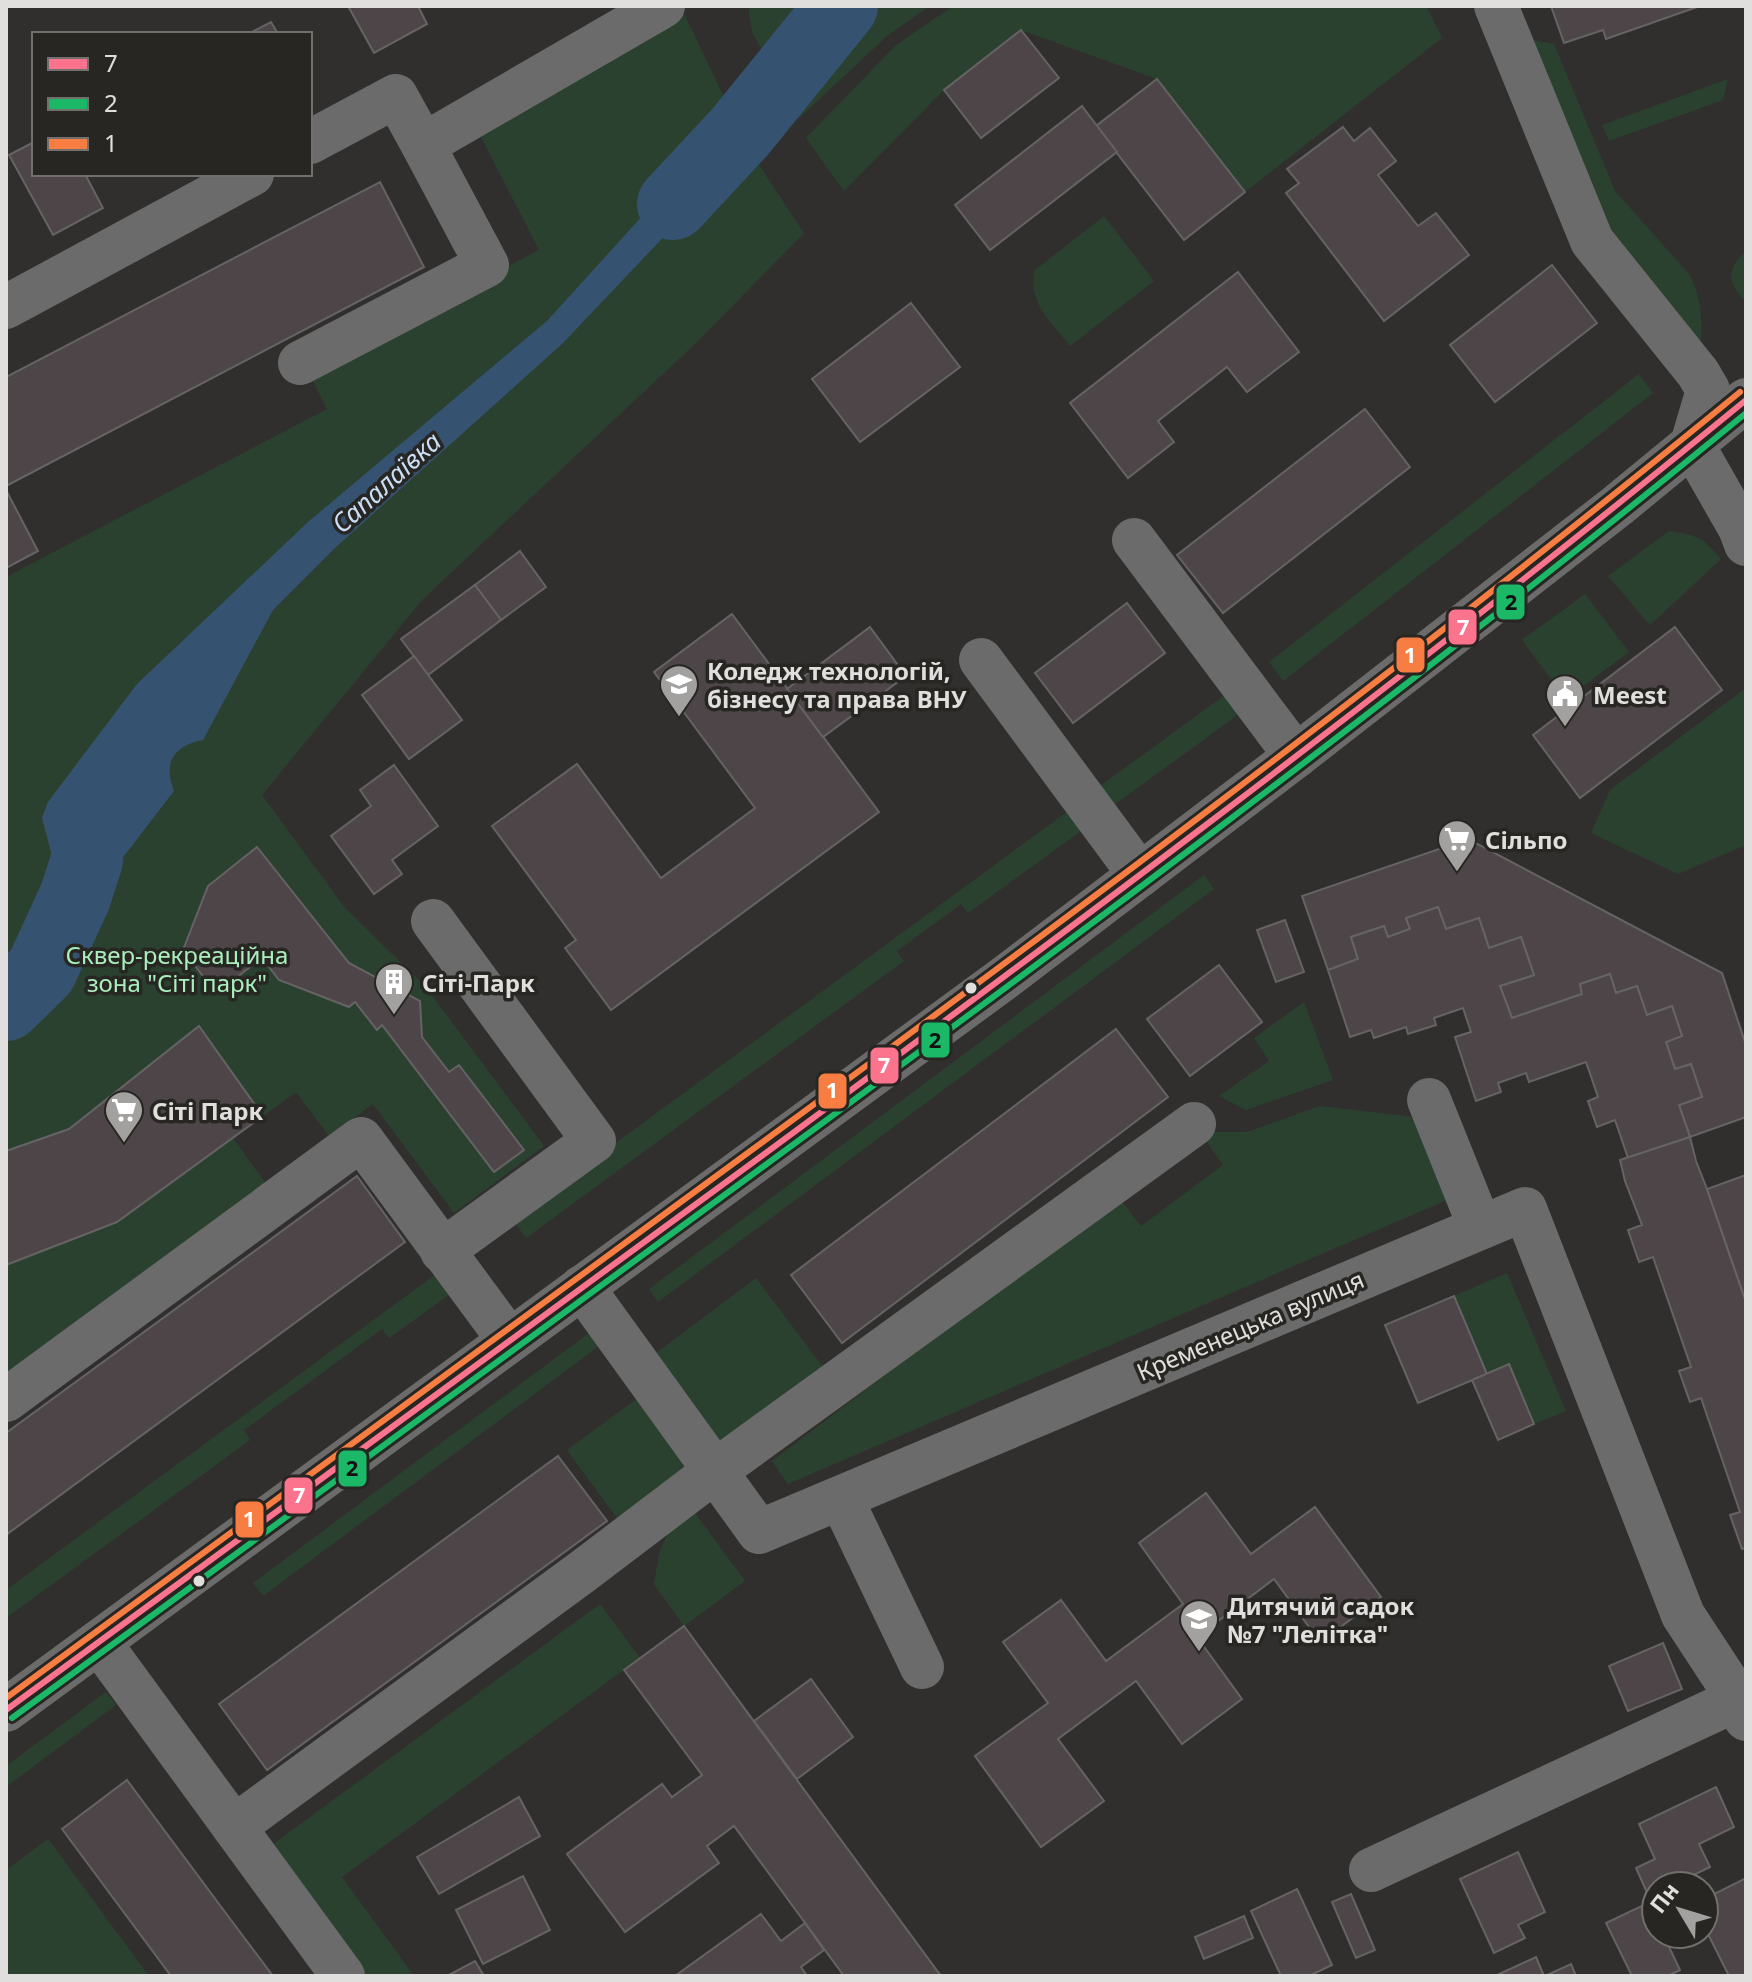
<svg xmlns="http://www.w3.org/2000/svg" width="1752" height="1982" font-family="'Noto Sans',sans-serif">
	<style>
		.green { fill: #2b4130 }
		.water { fill: #355371 }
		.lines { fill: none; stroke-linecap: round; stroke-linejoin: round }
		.river { stroke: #355371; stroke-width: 72 }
		.building { fill: #4e4549; stroke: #656363; stroke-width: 2 }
		.minor { stroke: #6c6b6b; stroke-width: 44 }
		.major { stroke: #6c6b6b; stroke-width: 44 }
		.bus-1-casing { stroke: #272622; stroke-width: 12 }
		.bus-2-casing { stroke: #272622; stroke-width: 12 }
		.bus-3-casing { stroke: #272622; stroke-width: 12 }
		.bus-1 { stroke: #fc738d; stroke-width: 6 }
		.bus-2 { stroke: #1ab867; stroke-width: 6 }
		.bus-3 { stroke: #f77d43; stroke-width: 6 }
		.bus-dot { fill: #e0dfdd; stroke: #272622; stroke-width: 3 }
		.labels { text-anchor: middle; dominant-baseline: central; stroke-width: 7; stroke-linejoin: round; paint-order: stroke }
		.poi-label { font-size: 24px; font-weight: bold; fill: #e0dfdd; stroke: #272622; text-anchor: start }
		.park-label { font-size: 24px; fill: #aaeebd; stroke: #272622 }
		.street-label { font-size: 24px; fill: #e0dfdd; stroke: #272622 }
		.water-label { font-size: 26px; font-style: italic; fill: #c9def5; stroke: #272622 }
		.line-badge { stroke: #272622; stroke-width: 3 }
		.badge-label { font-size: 22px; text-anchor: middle; font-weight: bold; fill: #fff }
		.pale-badge-label { font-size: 22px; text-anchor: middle; font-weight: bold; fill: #111 }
	</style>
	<rect width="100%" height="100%" fill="#302f2d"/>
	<g class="green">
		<polygon points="748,6 826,6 769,63 752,32"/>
		<polygon points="863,6 930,6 888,35 798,119 784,94 831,32"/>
		<polygon points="953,6 1426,6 1442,38 1245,192 1157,79 1021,30 944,90 844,191 806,138 896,45"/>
		<polygon points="684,13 748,148 804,233 696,343 423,599 262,795 345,908 425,986 544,1146 454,1213 373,1104 329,1136 296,1092 233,1138 266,1184 6,1375 6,577 327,409 308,371 539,250 481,137"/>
		<path d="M 1526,39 L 1554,44 L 1615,191 L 1689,274 C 1704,301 1702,327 1700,357 L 1601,233 Z"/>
		<polygon points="1728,79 1723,100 1609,141 1602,125"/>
		<path d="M 1104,216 L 1154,281 L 1070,346 C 1050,320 1029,305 1034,271 Z"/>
		<path d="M 1746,251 L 1746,303 C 1728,283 1725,270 1746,251 Z"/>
		<polygon points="1639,374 1653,393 1283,681 1269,662"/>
		<path d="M 1669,531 C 1697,535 1702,537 1721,559 L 1650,625 L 1608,576 Z"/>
		<polygon points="1585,594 1629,652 1566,699 1522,640"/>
		<polygon points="1746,688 1746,845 1678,874 1591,833 1610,790"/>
		<polygon points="1225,695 1239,714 1114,805 1100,786"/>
		<polygon points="1071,809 1085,828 968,913 961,904 897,951 904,961 526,1238 512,1219"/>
		<polygon points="1204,875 1214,889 658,1302 649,1289"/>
		<polygon points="1304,1002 1333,1080 1246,1110 1219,1096 1269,1061 1254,1038"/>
		<polygon points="1320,1106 1414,1117 1447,1200 788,1484 772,1461 1119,1198 1141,1226 1223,1165 1200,1132 1247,1132"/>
		<polygon points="1507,1273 1566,1411 1534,1424 1509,1365 1487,1374 1454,1296"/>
		<polygon points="436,1274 450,1294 389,1338 382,1329 244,1430 250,1440 6,1618 6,1590"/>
		<polygon points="756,1278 826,1371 721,1451 652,1356"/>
		<polygon points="589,1333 599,1346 263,1596 253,1583"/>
		<polygon points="638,1398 690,1470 619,1521 567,1450"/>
		<polygon points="692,1509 745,1581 684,1626 654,1584 659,1554 671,1525"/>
		<polygon points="600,1604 640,1658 342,1877 414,1976 357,1976 265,1850"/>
		<polygon points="106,1692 116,1705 6,1787 6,1766"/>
		<polygon points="48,1839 149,1976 6,1976 6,1870"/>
	</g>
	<g class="water">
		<polygon points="826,6 863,6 831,32 784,94 769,63"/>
		<path d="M 733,116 L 748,148 L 563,343 L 335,548 L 273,610 L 203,740 C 173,746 163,762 174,791 L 87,904 L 59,959 L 46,947 L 65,904 L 42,818 L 48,802 L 137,684 L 308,522 L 547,321 Z"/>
	</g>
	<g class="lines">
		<g class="river">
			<polyline points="673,204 740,132 842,6"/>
			<polyline points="6,1005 41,971 75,897 87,860"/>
		</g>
	</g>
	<g class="building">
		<polygon points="348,6 418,6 427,24 374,53"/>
		<polygon points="1551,6 1700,6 1606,39 1603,30 1564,43"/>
		<polygon points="271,22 278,34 248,34"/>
		<polygon points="1021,30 1059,78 981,138 944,90"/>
		<polygon points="1157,79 1245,192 1184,240 1096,126"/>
		<polygon points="1082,106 1117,152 990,250 955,205"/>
		<polygon points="1343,127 1354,141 1370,128 1396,161 1378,175 1418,226 1436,213 1469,255 1384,321 1286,193 1299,183 1287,169"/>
		<polygon points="34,142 34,174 85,174 103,208 53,235 9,155"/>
		<polygon points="380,182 424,267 6,486 6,377"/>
		<polygon points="1552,265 1597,323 1495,402 1450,345"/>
		<polygon points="1238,272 1299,352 1247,392 1227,367 1158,421 1174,442 1128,478 1070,403"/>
		<polygon points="911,303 960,367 860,442 812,379"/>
		<polygon points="1365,409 1410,467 1223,613 1177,555"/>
		<polygon points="6,490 38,551 6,568"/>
		<polygon points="520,551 546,587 501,620 475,585"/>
		<polygon points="475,585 501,620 428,675 401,639"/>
		<polygon points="1127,603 1165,653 1073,723 1035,673"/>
		<polygon points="732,614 879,812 611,1010 565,948 576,940 492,826 577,764 661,878 755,808 654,672"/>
		<polygon points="870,627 906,676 823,737 787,689"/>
		<polygon points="1675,627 1722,690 1580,798 1533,735"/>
		<polygon points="414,656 462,720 409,759 362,695"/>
		<polygon points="394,765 438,826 392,860 402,874 374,894 331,836 371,806 360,790"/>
		<polygon points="1468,839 1722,973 1746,1045 1746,1117 1690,1137 1679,1105 1702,1097 1691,1064 1675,1069 1666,1042 1682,1036 1672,1006 1647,1015 1637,986 1616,993 1610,974 1580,984 1582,994 1512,1018 1500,986 1534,975 1521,937 1489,948 1479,918 1446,929 1438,907 1406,918 1410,929 1388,937 1384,926 1351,937 1358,959 1328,970 1302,896"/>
		<polygon points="257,847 349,963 420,1001 422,1037 449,1072 459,1065 524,1150 494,1172 382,1025 377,1030 355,1002 349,1007 279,980 262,958 216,993 183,950 208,886"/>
		<polygon points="1438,907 1446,929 1479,918 1489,948 1521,937 1534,975 1500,986 1512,1018 1582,994 1580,984 1610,974 1616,993 1637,986 1647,1015 1672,1006 1682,1036 1666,1042 1675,1069 1691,1064 1702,1097 1679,1105 1690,1137 1628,1158 1615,1120 1597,1127 1588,1101 1598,1097 1586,1062 1529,1082 1526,1073 1498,1083 1501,1092 1476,1101 1455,1037 1471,1032 1463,1008 1434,1018 1436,1025 1408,1034 1406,1027 1374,1038 1371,1030 1350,1037 1328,970 1358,959 1351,937 1384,926 1388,937 1410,929 1406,918"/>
		<polygon points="1285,920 1304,972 1276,982 1257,930"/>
		<polygon points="1219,965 1262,1022 1190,1076 1147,1019"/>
		<polygon points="199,1026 263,1116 117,1222 6,1265 6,1151 69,1129"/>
		<polygon points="1116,1029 1168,1097 842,1343 791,1275"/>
		<polygon points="1690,1137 1696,1161 1707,1189 1746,1302 1746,1548 1742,1549 1730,1515 1740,1512 1701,1398 1690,1402 1679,1371 1691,1367 1653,1257 1639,1262 1628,1230 1642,1225 1625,1181 1620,1160"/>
		<polygon points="1746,1175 1746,1302 1707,1189"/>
		<polygon points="357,1176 405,1242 6,1535 6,1433"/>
		<polygon points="1454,1296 1487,1374 1418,1403 1385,1325"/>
		<polygon points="1509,1364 1534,1424 1498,1440 1472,1380"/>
		<polygon points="558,1456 607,1521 267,1770 219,1704"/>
		<polygon points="1206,1493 1251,1554 1315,1507 1381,1597 1320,1642 1274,1579 1197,1637 1242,1699 1182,1744 1136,1681 1058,1739 1104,1801 1041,1847 975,1756 1048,1703 1003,1642 1061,1600 1106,1661 1183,1604 1139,1543"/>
		<polygon points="684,1626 808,1795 941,1976 844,1976 734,1826 707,1846 719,1863 625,1932 567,1854 662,1784 672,1797 702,1775 624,1670"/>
		<polygon points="1663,1643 1682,1689 1628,1711 1609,1666"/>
		<polygon points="811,1679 853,1737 797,1779 754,1721"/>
		<polygon points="127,1780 225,1912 273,1976 171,1976 62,1829"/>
		<polygon points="1716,1787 1734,1827 1699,1844 1710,1867 1671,1886 1656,1886 1656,1893 1649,1897 1636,1868 1655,1859 1639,1824"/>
		<polygon points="519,1797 540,1836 439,1894 417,1857"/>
		<polygon points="1518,1852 1545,1912 1518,1925 1525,1938 1494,1953 1460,1879"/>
		<polygon points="523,1876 550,1930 483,1964 456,1910"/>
		<polygon points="1746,1878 1746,1976 1729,1976 1704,1926 1704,1899"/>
		<polygon points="1297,1889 1332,1965 1309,1976 1281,1976 1251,1911"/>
		<polygon points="1351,1894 1375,1950 1356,1958 1332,1902"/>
		<polygon points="1648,1903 1656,1920 1656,1934 1663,1934 1680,1970 1668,1976 1632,1976 1606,1923"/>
		<polygon points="761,1914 781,1941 805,1923 824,1950 801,1967 807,1976 675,1976"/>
		<polygon points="1244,1916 1253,1938 1204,1959 1195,1937"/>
		<polygon points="1536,1957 1544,1976 1495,1976"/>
		<polygon points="475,1961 484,1976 447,1976"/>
		<polygon points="1571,1964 1576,1976 1545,1976"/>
	</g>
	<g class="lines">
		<g class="minor">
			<polyline points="1496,6 1592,241 1698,373 1708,390 1692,444 1740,528 1746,544"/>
			<polyline points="310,142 396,96 423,145 663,6"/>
			<polyline points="6,307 252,174"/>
			<polyline points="300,363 487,265 423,145"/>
			<polyline points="1134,540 1296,756"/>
			<polyline points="981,660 1140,875"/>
			<polyline points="433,921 594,1141 442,1251"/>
			<polyline points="1429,1100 1480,1227"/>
			<polyline points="582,1287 759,1532 1525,1209 1683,1615 1738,1699 1746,1719"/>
			<polyline points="6,1400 361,1139 509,1340"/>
			<polyline points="841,1498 922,1667"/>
			<polyline points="99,1642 343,1976"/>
			<polyline points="234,1827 582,1572 715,1471 1194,1124"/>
			<polyline points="1371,1870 1738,1699"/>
		</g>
		<polyline class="major" points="6,1710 1003,979 1296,756 1617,506 1746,400"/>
		<defs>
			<path id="bus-1" d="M 6,1710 C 230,1546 453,1382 677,1218 C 1039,953 1399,685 1746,400"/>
			<path id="bus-2" d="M 12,1718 C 238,1553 463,1387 689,1221 C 1047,959 1403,695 1746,413"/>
			<path id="bus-3" d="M 6,1698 C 229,1534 452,1371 674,1207 C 1035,943 1394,676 1740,392"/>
		</defs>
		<use href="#bus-1" class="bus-1-casing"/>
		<use href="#bus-2" class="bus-2-casing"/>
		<use href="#bus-3" class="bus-3-casing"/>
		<use href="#bus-1" class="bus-1"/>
		<use href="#bus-2" class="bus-2"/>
		<use href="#bus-3" class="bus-3"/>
	</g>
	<defs>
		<symbol id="university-pin" viewBox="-11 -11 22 30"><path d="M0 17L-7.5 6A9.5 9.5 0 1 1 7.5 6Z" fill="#a2a19f" stroke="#272622"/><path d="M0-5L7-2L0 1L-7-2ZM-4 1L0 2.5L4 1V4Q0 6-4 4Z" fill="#fff"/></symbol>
		<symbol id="civic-pin" viewBox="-11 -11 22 30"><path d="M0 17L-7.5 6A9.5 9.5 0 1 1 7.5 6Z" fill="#a2a19f" stroke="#272622"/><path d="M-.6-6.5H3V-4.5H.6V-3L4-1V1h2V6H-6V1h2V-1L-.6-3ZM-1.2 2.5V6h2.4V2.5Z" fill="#fff"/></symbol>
		<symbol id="supermarket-pin" viewBox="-11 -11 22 30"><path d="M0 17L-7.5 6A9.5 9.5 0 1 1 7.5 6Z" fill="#a2a19f" stroke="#272622"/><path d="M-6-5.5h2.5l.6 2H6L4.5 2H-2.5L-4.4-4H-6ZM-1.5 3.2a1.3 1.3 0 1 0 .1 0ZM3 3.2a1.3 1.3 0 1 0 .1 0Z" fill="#fff"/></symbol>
		<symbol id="building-pin" viewBox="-11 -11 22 30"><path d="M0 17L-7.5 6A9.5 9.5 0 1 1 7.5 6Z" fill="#a2a19f" stroke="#272622"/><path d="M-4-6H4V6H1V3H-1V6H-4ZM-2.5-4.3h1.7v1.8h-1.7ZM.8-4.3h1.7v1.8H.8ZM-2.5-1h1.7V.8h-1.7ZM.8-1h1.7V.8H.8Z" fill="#fff"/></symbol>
		<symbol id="school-pin" viewBox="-11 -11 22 30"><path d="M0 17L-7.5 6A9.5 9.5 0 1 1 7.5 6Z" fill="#a2a19f" stroke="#272622"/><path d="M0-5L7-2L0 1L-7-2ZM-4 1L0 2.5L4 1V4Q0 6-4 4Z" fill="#fff"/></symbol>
	</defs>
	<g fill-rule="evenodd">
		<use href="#university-pin" x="657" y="662" width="44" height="60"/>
		<use href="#civic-pin" x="1543" y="672" width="44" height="60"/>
		<use href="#supermarket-pin" x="1435" y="817" width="44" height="60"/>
		<use href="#building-pin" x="372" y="960" width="44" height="60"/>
		<use href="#supermarket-pin" x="102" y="1088" width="44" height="60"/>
		<use href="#school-pin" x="1177" y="1597" width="44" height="60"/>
	</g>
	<g class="bus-dot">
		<circle cx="971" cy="988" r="7"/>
		<circle cx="199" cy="1581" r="7"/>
	</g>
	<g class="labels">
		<g class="poi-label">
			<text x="707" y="670">Коледж технологій,<tspan x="707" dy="28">бізнесу та права ВНУ</tspan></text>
			<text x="1593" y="694">Meest</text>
			<text x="1485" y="839">Сільпо</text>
			<text x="422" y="982">Сіті-Парк</text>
			<text x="152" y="1110">Сіті Парк</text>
			<text x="1227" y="1605">Дитячий садок<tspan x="1227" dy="28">№7 "Лелітка"</tspan></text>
		</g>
		<g class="park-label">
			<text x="177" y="954">Сквер-рекреаційна<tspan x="177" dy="28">зона "Сіті парк"</tspan></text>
		</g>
		<g class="street-label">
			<text transform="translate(1250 1325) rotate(-23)">Кременецька вулиця</text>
		</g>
		<g class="water-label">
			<text transform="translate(386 482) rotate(-42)">Сапалаївка</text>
		</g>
	</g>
	<g class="line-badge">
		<rect x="1495" y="583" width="31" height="38" rx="8" fill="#1ab867"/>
		<rect x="1447" y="608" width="31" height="38" rx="8" fill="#fc738d"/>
		<rect x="1395" y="636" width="31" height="38" rx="8" fill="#f77d43"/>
		<rect x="920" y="1021" width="31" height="38" rx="8" fill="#1ab867"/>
		<rect x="869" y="1046" width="31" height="39" rx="8" fill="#fc738d"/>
		<rect x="817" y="1072" width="31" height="38" rx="8" fill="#f77d43"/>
		<rect x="337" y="1449" width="31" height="39" rx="8" fill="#1ab867"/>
		<rect x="283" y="1476" width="31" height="39" rx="8" fill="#fc738d"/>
		<rect x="234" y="1500" width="31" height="39" rx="8" fill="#f77d43"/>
	</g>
	<g class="badge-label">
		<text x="1463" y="635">7</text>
		<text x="1410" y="663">1</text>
		<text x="884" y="1073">7</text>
		<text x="832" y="1098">1</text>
		<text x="299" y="1503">7</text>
		<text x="249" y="1527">1</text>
	</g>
	<g class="pale-badge-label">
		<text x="1511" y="610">2</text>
		<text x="935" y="1048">2</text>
		<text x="352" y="1476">2</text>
	</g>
	<rect width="1752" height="1982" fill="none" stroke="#e0dfdd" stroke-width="16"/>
	<rect x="32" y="32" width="280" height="144" fill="#272622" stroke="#71706d" stroke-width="2"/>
	<rect x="48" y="58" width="40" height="12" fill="#fc738d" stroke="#71706d" stroke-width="2"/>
	<text x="104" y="72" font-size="24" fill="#e0dfdd">7</text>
	<rect x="48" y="98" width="40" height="12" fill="#1ab867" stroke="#71706d" stroke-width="2"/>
	<text x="104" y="112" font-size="24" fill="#e0dfdd">2</text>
	<rect x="48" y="138" width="40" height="12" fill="#f77d43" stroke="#71706d" stroke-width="2"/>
	<text x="104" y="152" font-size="24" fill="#e0dfdd">1</text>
	<g transform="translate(1680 1910) rotate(308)"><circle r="38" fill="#272622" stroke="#71706d" stroke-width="2"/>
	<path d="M0-6L14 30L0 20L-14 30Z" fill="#a2a19f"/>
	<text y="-12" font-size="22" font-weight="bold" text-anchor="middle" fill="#e0dfdd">Пн</text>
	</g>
</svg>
